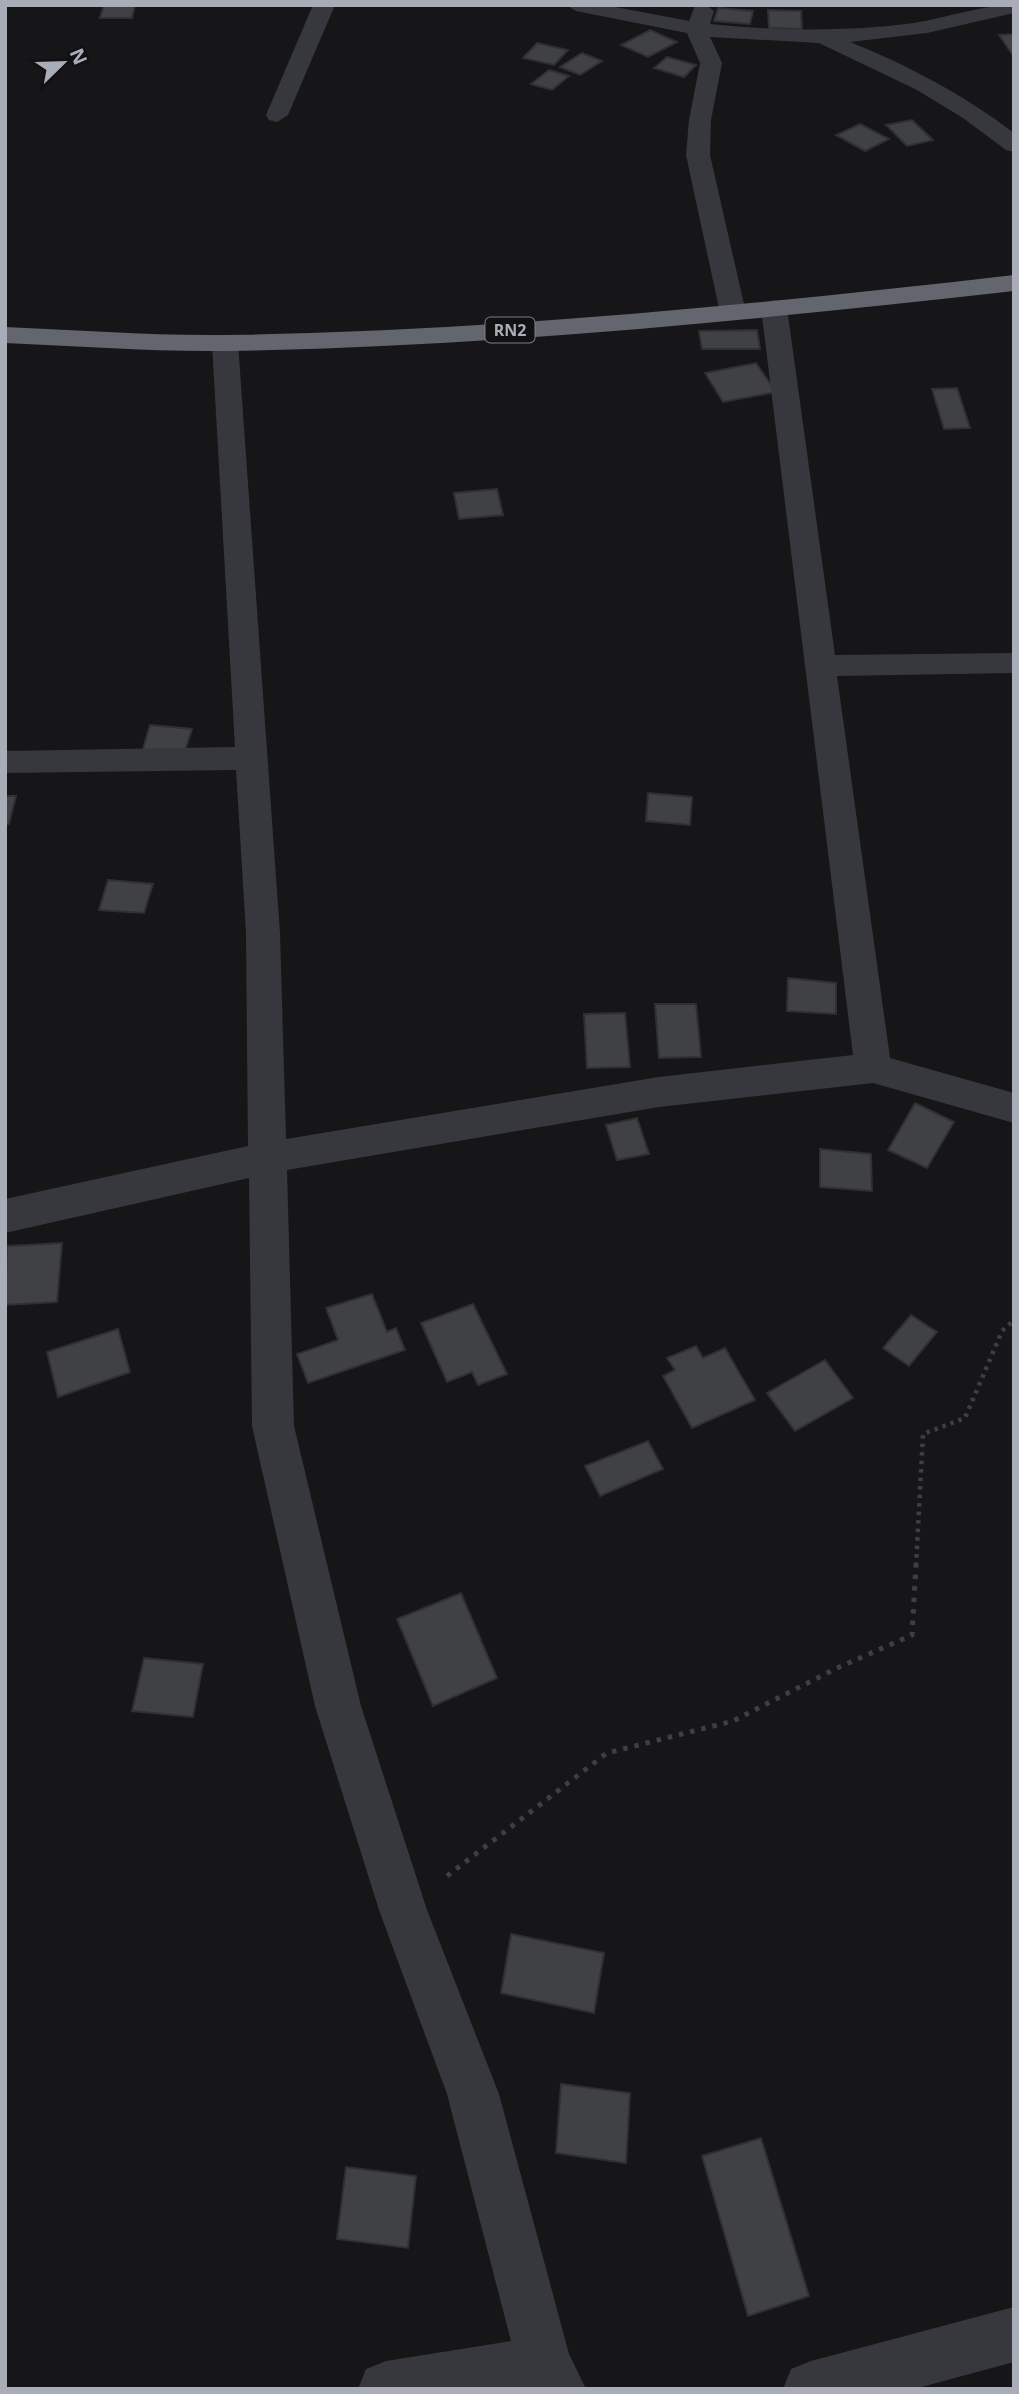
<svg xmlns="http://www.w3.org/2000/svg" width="1019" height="2394" font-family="'Noto Sans',sans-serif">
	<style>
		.building { fill: #404145; stroke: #303034; stroke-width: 2 }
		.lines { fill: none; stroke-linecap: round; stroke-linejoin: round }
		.path-far1 { stroke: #3d3f44; stroke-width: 4.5; stroke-dasharray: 3.5 5; stroke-linecap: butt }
		.path { stroke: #3d3f44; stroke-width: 5; stroke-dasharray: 4.5 7; stroke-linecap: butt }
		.street { fill: #37383d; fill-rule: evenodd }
		.highway { fill: #63666e; fill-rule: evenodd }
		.labels { text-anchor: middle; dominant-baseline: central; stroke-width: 7; stroke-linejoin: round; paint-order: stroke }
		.shield { fill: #111113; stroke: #7b7e86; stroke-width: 2 }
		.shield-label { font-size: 16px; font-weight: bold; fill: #a8adb8 }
	</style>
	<rect width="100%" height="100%" fill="#161618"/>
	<g class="building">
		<polygon points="104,5 135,5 132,18 100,18"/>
		<polygon points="718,8 753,11 750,24 714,21"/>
		<polygon points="768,10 801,11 802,29 769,28"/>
		<polygon points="650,30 677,42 648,57 621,45"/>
		<polygon points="1014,34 1014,54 1012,54 999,35"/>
		<polygon points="537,43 568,50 554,65 523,58"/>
		<polygon points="582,53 602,61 580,75 560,67"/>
		<polygon points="667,57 696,65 684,77 654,68"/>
		<polygon points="549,70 569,76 552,90 531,84"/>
		<polygon points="912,120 933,140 907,146 886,125"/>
		<polygon points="860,124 889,139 865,151 836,135"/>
		<polygon points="757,330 760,349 702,349 699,331"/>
		<polygon points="756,363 776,392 723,402 705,373"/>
		<polygon points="957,388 970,428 944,429 932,389"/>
		<polygon points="497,489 503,515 459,519 454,493"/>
		<polygon points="150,725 192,729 184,754 142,752"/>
		<polygon points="648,793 692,797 690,825 646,821"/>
		<polygon points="5,796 16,796 9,824 5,824"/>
		<polygon points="108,880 153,884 144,913 99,910"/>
		<polygon points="788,978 836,983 836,1014 787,1011"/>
		<polygon points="655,1004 696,1004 701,1057 659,1058"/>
		<polygon points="625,1013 630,1067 587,1068 584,1014"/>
		<polygon points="915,1103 954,1122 927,1168 888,1150"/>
		<polygon points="637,1118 649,1154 617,1160 606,1125"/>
		<polygon points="820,1149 871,1154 872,1191 820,1187"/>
		<polygon points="62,1243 57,1302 5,1305 7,1246"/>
		<polygon points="372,1294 387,1332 396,1328 405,1350 308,1383 297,1354 338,1340 326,1308"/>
		<polygon points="473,1304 507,1374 478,1385 472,1372 447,1382 421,1323"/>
		<polygon points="911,1315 937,1332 909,1366 883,1348"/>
		<polygon points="118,1329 130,1372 58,1397 47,1352"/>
		<polygon points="696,1346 703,1358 725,1348 755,1400 692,1428 663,1376 675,1370 667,1358"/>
		<polygon points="825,1360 853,1398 795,1431 767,1393"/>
		<polygon points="648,1441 663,1469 600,1496 585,1466"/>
		<polygon points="461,1593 497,1678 433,1706 397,1619"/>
		<polygon points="144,1658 203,1664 193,1717 132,1711"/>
		<polygon points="511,1934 604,1953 594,2013 501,1993"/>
		<polygon points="561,2084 630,2093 626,2163 556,2153"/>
		<polygon points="761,2138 809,2296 748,2316 702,2156"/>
		<polygon points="346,2167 416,2176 408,2248 337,2239"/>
	</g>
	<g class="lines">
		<polyline class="path-far1" points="916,1566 923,1434 965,1418 1002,1331 1014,1320"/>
		<polyline class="path" points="447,1876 607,1753 733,1721 835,1669 912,1635 916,1565"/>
		<g class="street">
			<polygon points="313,5 335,5 288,115 277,122 269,120 266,115"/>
			<path d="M 566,5 L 605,5 L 689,21 L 695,6 L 706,5 L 714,11 L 710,24 C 778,31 845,32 914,23 C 947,18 980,5 1014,5 L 1014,13 L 927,33 L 850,42 C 908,65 964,95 1014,133 L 1014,152 L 1006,150 L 963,118 L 917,90 L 819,43 L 710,37 L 722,63 L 711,120 L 710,155 L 746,313 L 742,318 L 724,318 L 720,313 L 686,155 L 689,120 L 700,63 L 687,33 L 576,11 Z"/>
			<polygon points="774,300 783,303 787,308 835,655 1014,653 1014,673 837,676 890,1058 1014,1093 1014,1123 873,1083 659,1107 287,1170 294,1426 361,1706 427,1910 499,2094 569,2354 586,2389 358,2389 366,2369 386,2361 511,2341 447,2094 379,1910 315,1706 252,1426 249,1178 5,1233 5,1199 248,1146 246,933 236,770 5,773 5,751 235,747 212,343 216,337 234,337 238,343 280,933 286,1139 659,1077 853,1055 761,308 765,303"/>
			<polygon points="1014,2307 1014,2362 914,2389 783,2389 791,2369 811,2361"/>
		</g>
		<path class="highway" d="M 1014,275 L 1014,291 C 753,320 490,347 227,351 C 153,352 79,346 5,343 L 5,327 C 79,330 153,336 227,335 C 490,331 753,305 1014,275 Z"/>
	</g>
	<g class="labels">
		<rect class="shield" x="485.5" y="317.5" width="49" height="25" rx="5"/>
		<g class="shield-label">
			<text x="510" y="330">RN2</text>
		</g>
	</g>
	<rect width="1019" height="2394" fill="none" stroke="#a8adb8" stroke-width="14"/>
	<g transform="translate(63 63) rotate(67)" stroke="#111113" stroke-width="5" paint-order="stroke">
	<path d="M0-5L12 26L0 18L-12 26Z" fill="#a8adb8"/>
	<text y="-10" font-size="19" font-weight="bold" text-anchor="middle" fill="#a8adb8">N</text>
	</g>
</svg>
